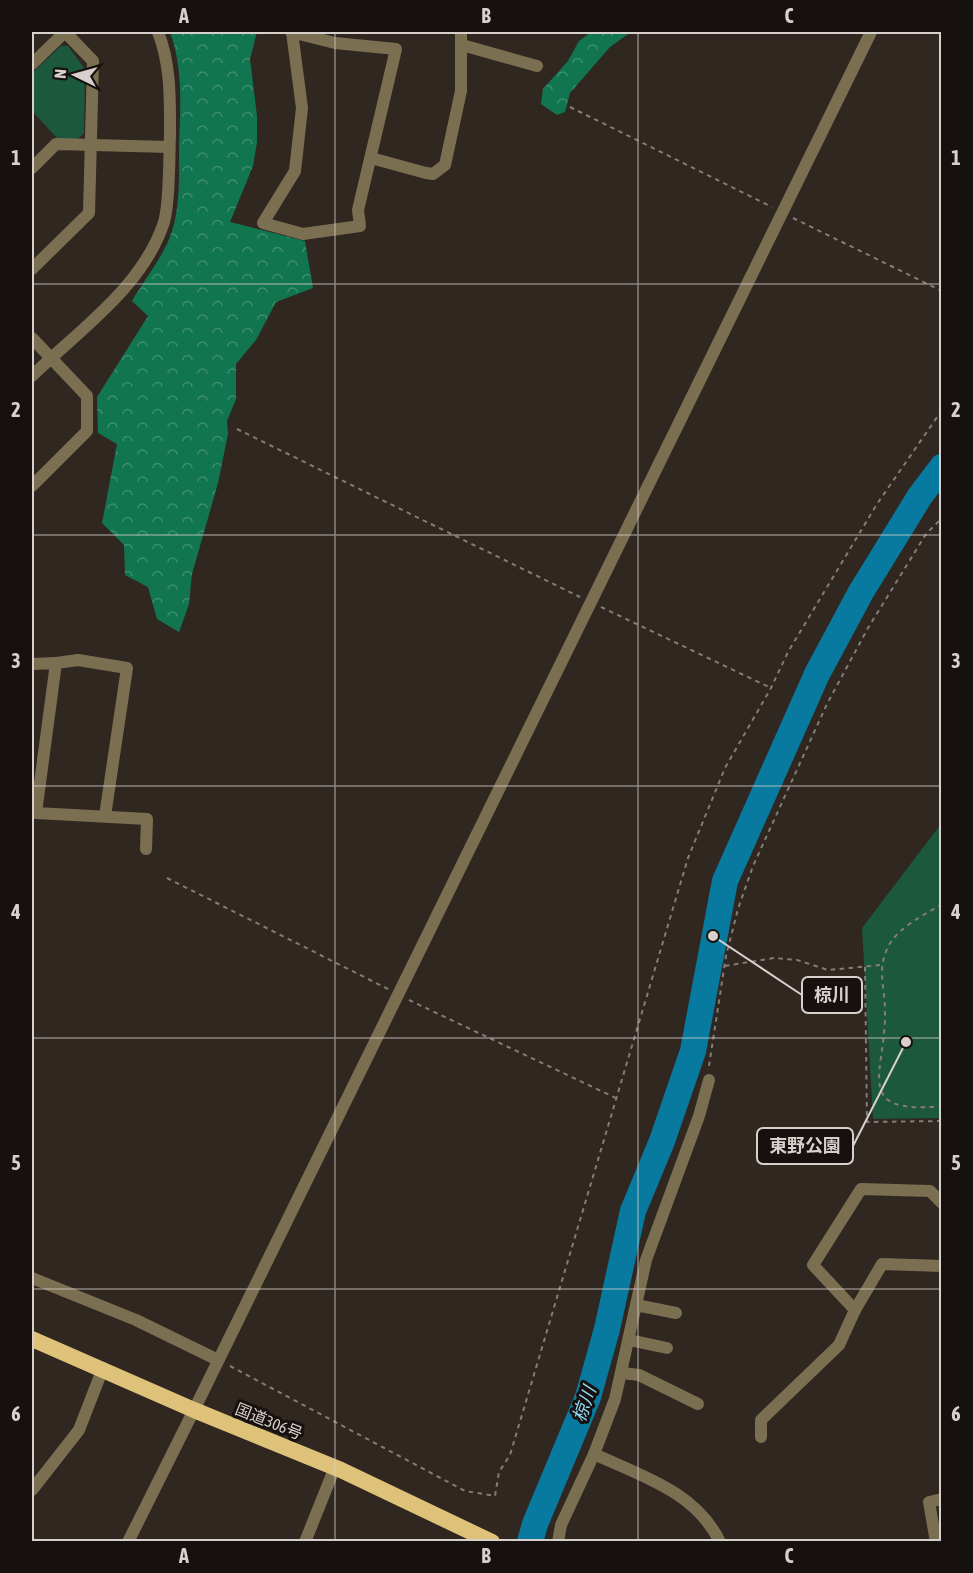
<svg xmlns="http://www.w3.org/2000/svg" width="973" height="1573" font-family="'Asap Condensed','Noto Sans JP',sans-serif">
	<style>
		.green { fill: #1c583e }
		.forest { fill: url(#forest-crowns) }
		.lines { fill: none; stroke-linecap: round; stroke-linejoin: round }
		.river { stroke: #087a9f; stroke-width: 26 }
		.path { stroke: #857c77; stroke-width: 2; stroke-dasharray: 4.5 4.5; stroke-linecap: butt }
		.minor { stroke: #7b6f51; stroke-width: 12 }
		.tertiary { stroke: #7b6f51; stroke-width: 12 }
		.trunk { stroke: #dec27a; stroke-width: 16 }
		.grid { fill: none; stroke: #d7d0cc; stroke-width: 1.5; stroke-opacity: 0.55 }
		.labels { text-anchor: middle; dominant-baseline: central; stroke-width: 6; stroke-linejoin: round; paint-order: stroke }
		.street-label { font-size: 16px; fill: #d7d0cc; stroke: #16110e }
		.water-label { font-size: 18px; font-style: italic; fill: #97daf9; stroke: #16110e }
		.leader { fill: none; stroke: #d7d0cc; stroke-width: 2 }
		.callout-dot { fill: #d7d0cc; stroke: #16110e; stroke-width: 2 }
		.callout { fill: #16110e; stroke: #d7d0cc; stroke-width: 2 }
		.callout-label { font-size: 18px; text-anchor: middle; font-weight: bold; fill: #d7d0cc }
		.neatline { fill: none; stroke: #d7d0cc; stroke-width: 2 }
		.grid-label { font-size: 20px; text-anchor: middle; font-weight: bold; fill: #d7d0cc }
	</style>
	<defs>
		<pattern id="forest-crowns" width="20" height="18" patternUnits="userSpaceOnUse" patternTransform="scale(1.5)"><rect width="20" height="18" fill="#117550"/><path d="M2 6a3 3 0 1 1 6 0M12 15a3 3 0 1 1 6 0" fill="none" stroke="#3e8e70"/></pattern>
	</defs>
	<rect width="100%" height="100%" fill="#312721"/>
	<g class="green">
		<polygon points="61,46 68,46 85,69 84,133 77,140 58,139 32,111 32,73"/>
		<polygon points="941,824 941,1118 873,1119 862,928"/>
	</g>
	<g class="forest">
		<path d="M 170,32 L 257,32 L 250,59 L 257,116 L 257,142 L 253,166 L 230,222 L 305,241 L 313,288 L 276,302 L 256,340 L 236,364 L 236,399 L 227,421 L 228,434 L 218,483 L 192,574 L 189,604 L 179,632 L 157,619 L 148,587 L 125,575 L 124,545 L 102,523 L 117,444 L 98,433 L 97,397 L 148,316 L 132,301 C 146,277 168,251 174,224 C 180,200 179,175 179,150 C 180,110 184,70 170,32 Z"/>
		<polygon points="591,32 631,32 610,47 570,93 565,112 557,115 541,104 543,89 568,61 579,41"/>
	</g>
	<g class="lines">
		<polyline class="river" points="530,1542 535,1524 588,1397 607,1329 633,1211 662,1141 693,1051 725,881 817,674 861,592 920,496 942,467"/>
		<g class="path">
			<polyline points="570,107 772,207"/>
			<polyline points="793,218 942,291"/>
			<polyline points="237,429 580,597"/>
			<polyline points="601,607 771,688"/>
			<polyline points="167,878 388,989"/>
			<path d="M 942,904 C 923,916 898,927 888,947 C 876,971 886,990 885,1015 C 885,1073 852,1115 942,1106"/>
			<polyline points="725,966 774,958 797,960 828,970 881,965"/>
			<polyline points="865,967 867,1122 942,1121"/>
			<polyline points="409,1000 618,1099"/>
			<polyline points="709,1066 726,956 738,909 753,866 827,704 868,628 926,534 942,518"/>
			<polyline points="230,1366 465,1491 495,1496 499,1472 510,1455 688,858 725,768 771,688 788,652 877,504 942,410"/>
		</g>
		<g class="minor">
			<polyline points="291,32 335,43 396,49 358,210 360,226 303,234 263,223 295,171 302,108 292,32"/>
			<polyline points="462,45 537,66"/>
			<polyline points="32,64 65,32"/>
			<polyline points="371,158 426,173 433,174 445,165 461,91 461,32"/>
			<polyline points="32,168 56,144 169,147"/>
			<polyline points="32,269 89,213 93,61 65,32"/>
			<polyline points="32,338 87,396 87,431 32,486"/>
			<path d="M 32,376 C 79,330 143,287 164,222 C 170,202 169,157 170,135 C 170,99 171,65 158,32"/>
			<polyline points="56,663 78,660 127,668 105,816"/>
			<polyline points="32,664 56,663 36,813 147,819 146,849"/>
			<polyline points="32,1278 136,1320 218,1360"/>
			<polyline points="636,1305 676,1313"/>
			<polyline points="855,1310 813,1265 861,1189 930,1191 942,1203"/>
			<polyline points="629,1340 667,1348"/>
			<polyline points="622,1373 639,1375 698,1404"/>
			<polyline points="194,1410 871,32"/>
			<polyline points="761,1437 761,1420 839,1345 855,1310 882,1264 942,1266"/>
			<path d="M 594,1454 C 642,1476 696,1492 720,1542"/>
			<polyline points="32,1490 79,1430 103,1368"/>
			<polyline points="305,1542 335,1467"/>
			<polyline points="558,1542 561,1525 594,1454 615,1399 646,1260 699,1116 709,1080"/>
			<polyline points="936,1542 929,1502 942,1499"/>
		</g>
		<polyline class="tertiary" points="128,1542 194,1410"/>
		<polyline class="trunk" points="32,1339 194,1410 341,1470 492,1542"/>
	</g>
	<path class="grid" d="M 335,32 L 335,1542M 638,32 L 638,1542M 32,284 L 942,284M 32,535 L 942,535M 32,786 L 942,786M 32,1038 L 942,1038M 32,1289 L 942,1289"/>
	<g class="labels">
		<g class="street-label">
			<text transform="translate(269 1421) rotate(22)">国道306号</text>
		</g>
		<g class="water-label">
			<text transform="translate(584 1404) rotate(-71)">椋川</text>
		</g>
	</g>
	<path class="leader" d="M713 936L802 995M906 1042L853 1146"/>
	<g class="callout-dot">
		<circle cx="713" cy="936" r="6"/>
		<circle cx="906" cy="1042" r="6"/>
	</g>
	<g class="callout">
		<rect x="802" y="977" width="60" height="36" rx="6"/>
		<rect x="757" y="1128" width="96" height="36" rx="6"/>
	</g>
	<g class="callout-label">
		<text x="832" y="1001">椋川</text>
		<text x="805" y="1152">東野公園</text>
	</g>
	<rect width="973" height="1573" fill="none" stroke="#16110e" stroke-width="66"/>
	<g transform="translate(75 75) rotate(275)" stroke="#16110e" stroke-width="4.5" paint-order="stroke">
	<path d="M0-4.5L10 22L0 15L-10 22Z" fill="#d7d0cc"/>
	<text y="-9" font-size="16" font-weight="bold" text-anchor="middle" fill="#d7d0cc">N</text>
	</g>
	<rect x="33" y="33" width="907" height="1507" class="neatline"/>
	<g class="grid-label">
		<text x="184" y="23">A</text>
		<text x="486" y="23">B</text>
		<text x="789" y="23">C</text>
		<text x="16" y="165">1</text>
		<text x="956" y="165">1</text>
		<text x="16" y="417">2</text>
		<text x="956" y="417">2</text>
		<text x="16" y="668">3</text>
		<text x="956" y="668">3</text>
		<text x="16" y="919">4</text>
		<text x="956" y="919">4</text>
		<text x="16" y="1170">5</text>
		<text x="956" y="1170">5</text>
		<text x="16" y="1421">6</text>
		<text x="956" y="1421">6</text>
		<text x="184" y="1563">A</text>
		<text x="486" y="1563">B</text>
		<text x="789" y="1563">C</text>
	</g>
</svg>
